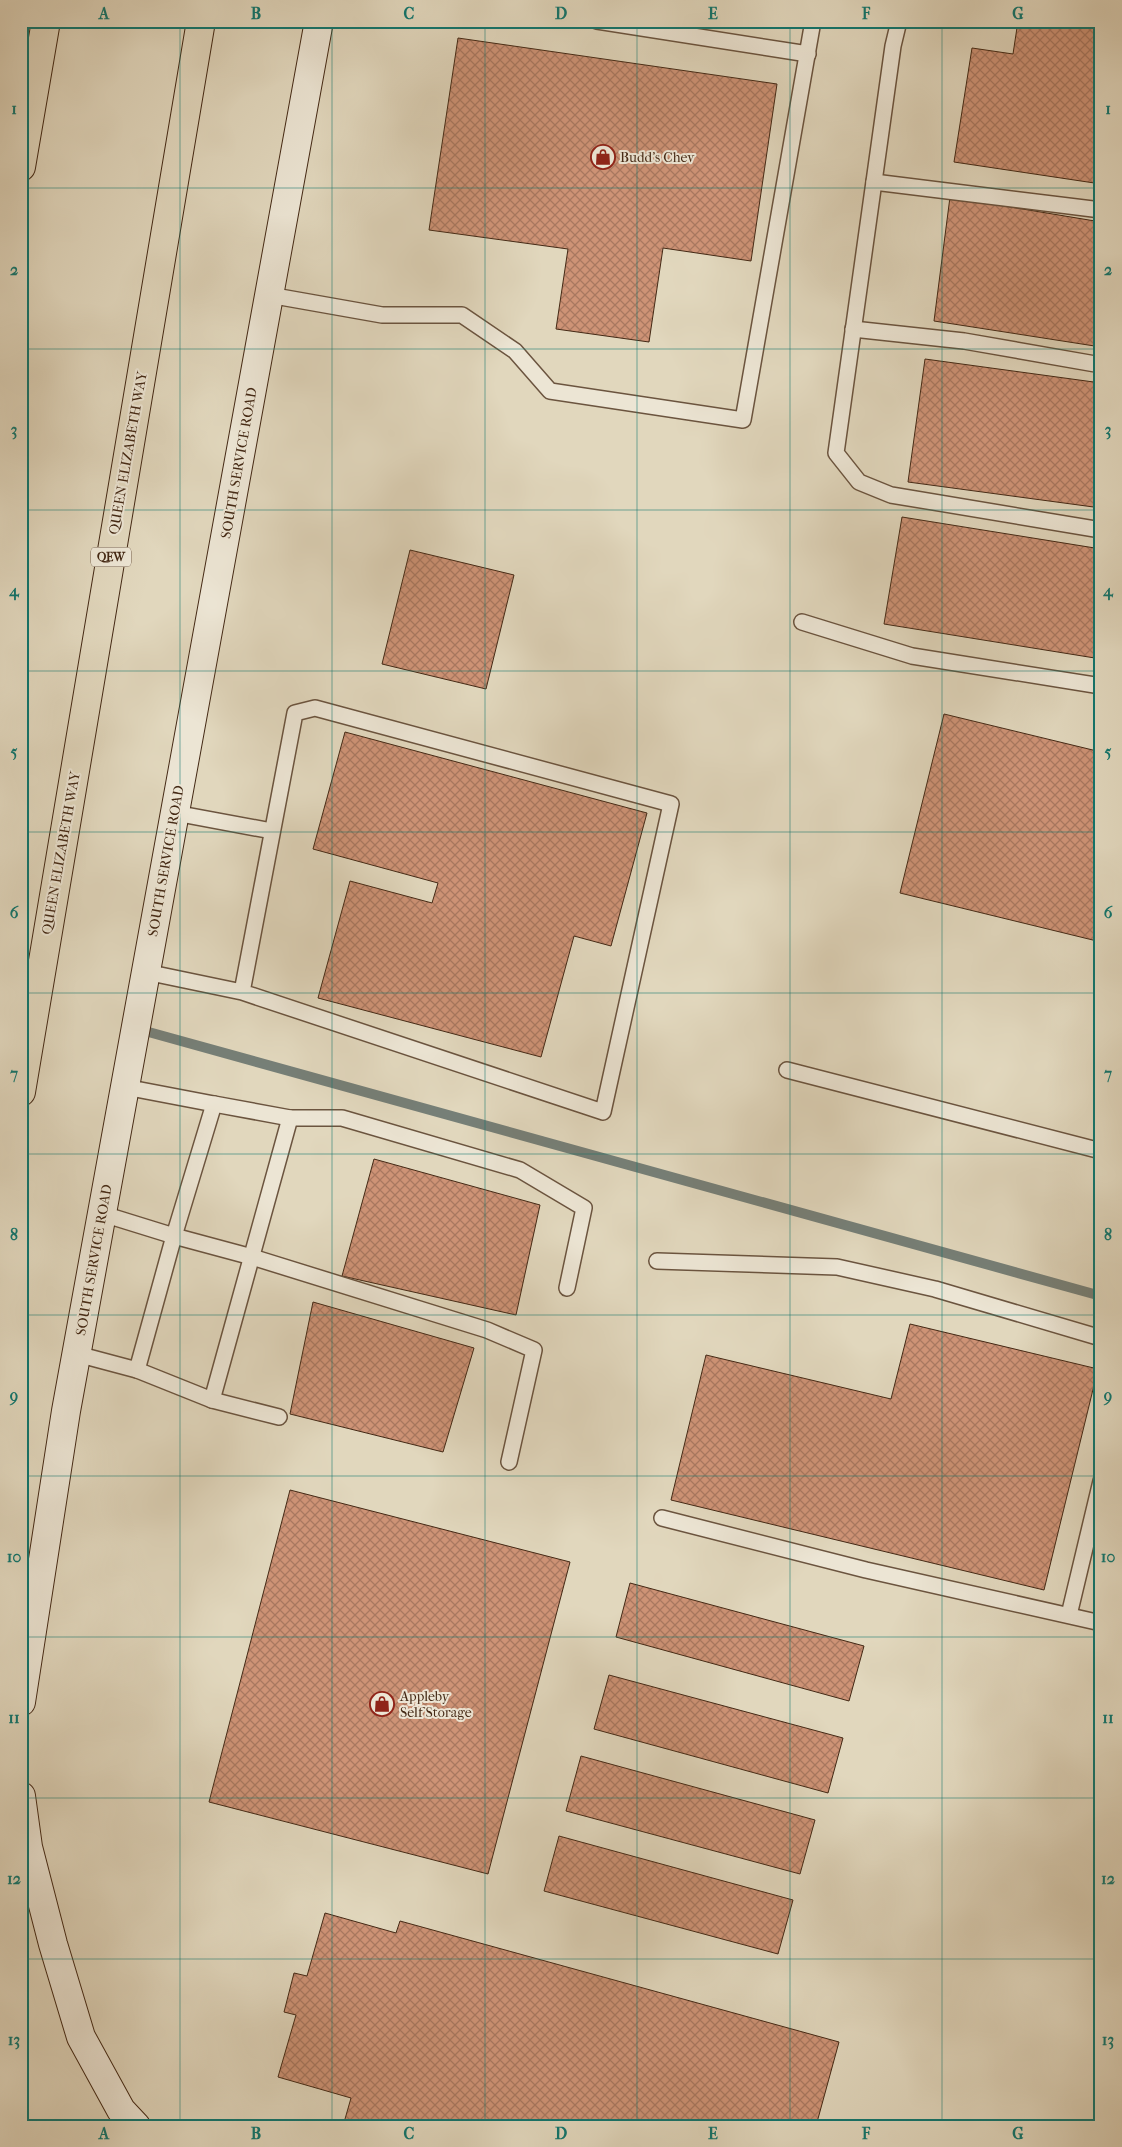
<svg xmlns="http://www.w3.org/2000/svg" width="1122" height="2147" font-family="'IM FELL French Canon',serif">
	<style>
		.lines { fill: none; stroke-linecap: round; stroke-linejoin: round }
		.stream { stroke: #767f77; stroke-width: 10 }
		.building { fill: url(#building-cross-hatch); stroke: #442915 }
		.lane-casing { stroke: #6b543f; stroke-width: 18 }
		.secondary-casing { stroke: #442915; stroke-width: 30 }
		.highway-casing { stroke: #442915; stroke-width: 30 }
		.lane { stroke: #ece5d4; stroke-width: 15 }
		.secondary { stroke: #ece5d4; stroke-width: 28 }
		.highway { stroke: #e1d7bd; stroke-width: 28 }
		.grid { fill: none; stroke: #0f766e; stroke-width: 1; stroke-opacity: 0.55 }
		.labels { text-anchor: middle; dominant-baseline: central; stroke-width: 4; stroke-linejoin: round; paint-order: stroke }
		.shield { fill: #ece5d4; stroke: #76614e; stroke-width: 1 }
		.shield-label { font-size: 12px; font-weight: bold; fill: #442915 }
		.poi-label { font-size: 14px; fill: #442915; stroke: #ece5d4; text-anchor: start }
		.street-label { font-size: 14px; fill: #442915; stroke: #ece5d4 }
		.neatline { fill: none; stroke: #0f766e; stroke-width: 2 }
		.grid-label { font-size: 16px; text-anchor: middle; font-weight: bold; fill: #0f766e }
	</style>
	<defs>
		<pattern id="building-cross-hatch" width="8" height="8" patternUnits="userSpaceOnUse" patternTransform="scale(1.25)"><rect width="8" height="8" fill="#ce9376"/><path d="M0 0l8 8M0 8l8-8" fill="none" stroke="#a97860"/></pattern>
	</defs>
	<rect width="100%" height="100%" fill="#e1d7bd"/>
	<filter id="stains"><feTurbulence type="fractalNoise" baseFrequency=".004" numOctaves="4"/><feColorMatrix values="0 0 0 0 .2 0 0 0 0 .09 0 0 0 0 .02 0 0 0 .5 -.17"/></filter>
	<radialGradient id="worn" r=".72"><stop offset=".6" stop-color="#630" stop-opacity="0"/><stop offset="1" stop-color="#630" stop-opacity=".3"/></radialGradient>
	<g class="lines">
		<polyline class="stream" points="145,1031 1101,1296"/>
	</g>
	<g class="building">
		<polygon points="1018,21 1101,21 1101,184 954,162 972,48 1013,54"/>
		<polygon points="458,38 777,84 751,261 663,248 649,342 556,329 568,249 429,230"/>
		<polygon points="950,197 1101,222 1101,347 934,321"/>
		<polygon points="925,359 1101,383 1101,508 908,482"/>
		<polygon points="902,517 1101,549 1101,659 884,624"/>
		<polygon points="410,550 514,575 486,689 382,664"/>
		<polygon points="944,714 1101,752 1101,942 900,893"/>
		<polygon points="345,732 647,813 611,946 574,936 541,1057 318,998 350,881 432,903 438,883 313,849"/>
		<polygon points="374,1159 540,1205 516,1315 342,1276"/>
		<polygon points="313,1302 474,1348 443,1452 290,1414"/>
		<polygon points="910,1324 1098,1369 1044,1590 671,1500 706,1355 891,1399"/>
		<polygon points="290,1490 570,1562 488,1874 209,1802"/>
		<polygon points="630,1583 864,1646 849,1701 616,1637"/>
		<polygon points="609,1675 843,1738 828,1793 594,1729"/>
		<polygon points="581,1756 815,1820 800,1874 566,1811"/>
		<polygon points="559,1836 793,1900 778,1954 544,1891"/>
		<polygon points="325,1913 396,1933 400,1921 839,2042 816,2126 343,2126 351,2098 278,2077 296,2015 284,2012 294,1973 307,1976"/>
	</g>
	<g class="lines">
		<defs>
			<g id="lane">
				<polyline points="597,21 808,54"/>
				<polyline points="899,21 893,46 836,453 859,482 891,495 1101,530"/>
				<polyline points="874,182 1101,210"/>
				<polyline points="269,295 382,315 462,315 515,351 550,391 743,420 813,21"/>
				<polyline points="853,329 964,341 1101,365"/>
				<polyline points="802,622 912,656 1101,686"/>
				<polyline points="175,813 272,831"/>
				<polyline points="146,972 242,992 295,713 315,708 671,804 603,1112 242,992"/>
				<polyline points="787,1070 1101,1151"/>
				<polyline points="290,1118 342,1118 520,1170 584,1208 567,1288"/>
				<polyline points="103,1214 174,1236 252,1257 487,1330 534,1350 509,1462"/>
				<polyline points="657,1261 837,1267 935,1289 1101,1338"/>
				<polyline points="77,1354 137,1370 174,1236 214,1104 125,1087"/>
				<polyline points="137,1370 212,1400 279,1417"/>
				<polyline points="212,1400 290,1118 214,1104"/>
				<polyline points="662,1518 866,1570 1101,1623"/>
				<polyline points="1069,1615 1101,1481"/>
			</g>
			<g id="secondary">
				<polyline points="21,1702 66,1411 319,21"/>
				<polyline points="21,1796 28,1847 53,1944 81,2037 121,2110 136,2126"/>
			</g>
			<g id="highway">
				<polyline points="21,167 46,21"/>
				<polyline points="21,1092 201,21"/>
			</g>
		</defs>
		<use href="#lane" class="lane-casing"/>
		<use href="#secondary" class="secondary-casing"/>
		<use href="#highway" class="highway-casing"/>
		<use href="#lane" class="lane"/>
		<use href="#secondary" class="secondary"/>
		<use href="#highway" class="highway"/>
	</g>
	<path class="grid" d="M 180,21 L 180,2126M 332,21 L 332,2126M 485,21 L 485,2126M 637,21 L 637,2126M 790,21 L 790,2126M 942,21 L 942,2126M 21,188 L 1101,188M 21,349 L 1101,349M 21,510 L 1101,510M 21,671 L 1101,671M 21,832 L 1101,832M 21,993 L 1101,993M 21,1154 L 1101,1154M 21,1315 L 1101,1315M 21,1476 L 1101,1476M 21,1637 L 1101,1637M 21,1798 L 1101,1798M 21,1959 L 1101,1959"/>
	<defs>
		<symbol id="shop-ring" viewBox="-11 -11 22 22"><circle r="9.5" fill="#ece5d4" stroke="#8f2418" stroke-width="1.5"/><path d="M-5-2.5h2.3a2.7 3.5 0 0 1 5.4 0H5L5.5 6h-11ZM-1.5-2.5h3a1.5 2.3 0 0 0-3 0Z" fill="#8f2418"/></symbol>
	</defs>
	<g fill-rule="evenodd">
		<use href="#shop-ring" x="589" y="143" width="28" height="28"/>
		<use href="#shop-ring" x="368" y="1690" width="28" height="28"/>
	</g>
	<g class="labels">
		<rect class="shield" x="91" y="547.5" width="40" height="19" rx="4"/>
		<g class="shield-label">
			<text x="111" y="557">QEW</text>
		</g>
		<g class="poi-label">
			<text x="620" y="157">Budd's Chev</text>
			<text x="400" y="1696">Appleby<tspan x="400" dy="16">Self Storage</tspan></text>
		</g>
		<g class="street-label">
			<text transform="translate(128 453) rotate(-80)">QUEEN ELIZABETH WAY</text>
			<text transform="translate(239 463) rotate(-80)">SOUTH SERVICE ROAD</text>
			<text transform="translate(61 853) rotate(-80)">QUEEN ELIZABETH WAY</text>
			<text transform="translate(166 861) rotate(-80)">SOUTH SERVICE ROAD</text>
			<text transform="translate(94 1260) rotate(-80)">SOUTH SERVICE ROAD</text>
		</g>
	</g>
	<rect width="1122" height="2147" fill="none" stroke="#e1d7bd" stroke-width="55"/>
	<rect x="28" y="28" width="1066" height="2092" class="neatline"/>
	<g class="grid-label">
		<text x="104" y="19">A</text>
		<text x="256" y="19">B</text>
		<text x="409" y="19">C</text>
		<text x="561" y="19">D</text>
		<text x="713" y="19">E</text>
		<text x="866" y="19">F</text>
		<text x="1018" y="19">G</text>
		<text x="14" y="114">1</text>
		<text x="1108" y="114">1</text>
		<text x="14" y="275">2</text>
		<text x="1108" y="275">2</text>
		<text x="14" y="435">3</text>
		<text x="1108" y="435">3</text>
		<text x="14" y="596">4</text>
		<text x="1108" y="596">4</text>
		<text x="14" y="757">5</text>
		<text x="1108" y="757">5</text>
		<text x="14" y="918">6</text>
		<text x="1108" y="918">6</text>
		<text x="14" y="1079">7</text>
		<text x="1108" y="1079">7</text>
		<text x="14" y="1240">8</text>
		<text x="1108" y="1240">8</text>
		<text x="14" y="1401">9</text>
		<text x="1108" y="1401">9</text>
		<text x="14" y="1562">10</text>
		<text x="1108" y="1562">10</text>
		<text x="14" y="1723">11</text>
		<text x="1108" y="1723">11</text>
		<text x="14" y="1884">12</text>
		<text x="1108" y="1884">12</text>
		<text x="14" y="2045">13</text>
		<text x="1108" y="2045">13</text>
		<text x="104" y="2139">A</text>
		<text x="256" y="2139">B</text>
		<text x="409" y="2139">C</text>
		<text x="561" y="2139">D</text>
		<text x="713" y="2139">E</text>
		<text x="866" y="2139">F</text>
		<text x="1018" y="2139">G</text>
	</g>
	<rect width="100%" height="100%" filter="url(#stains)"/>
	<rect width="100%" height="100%" fill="url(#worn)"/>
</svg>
